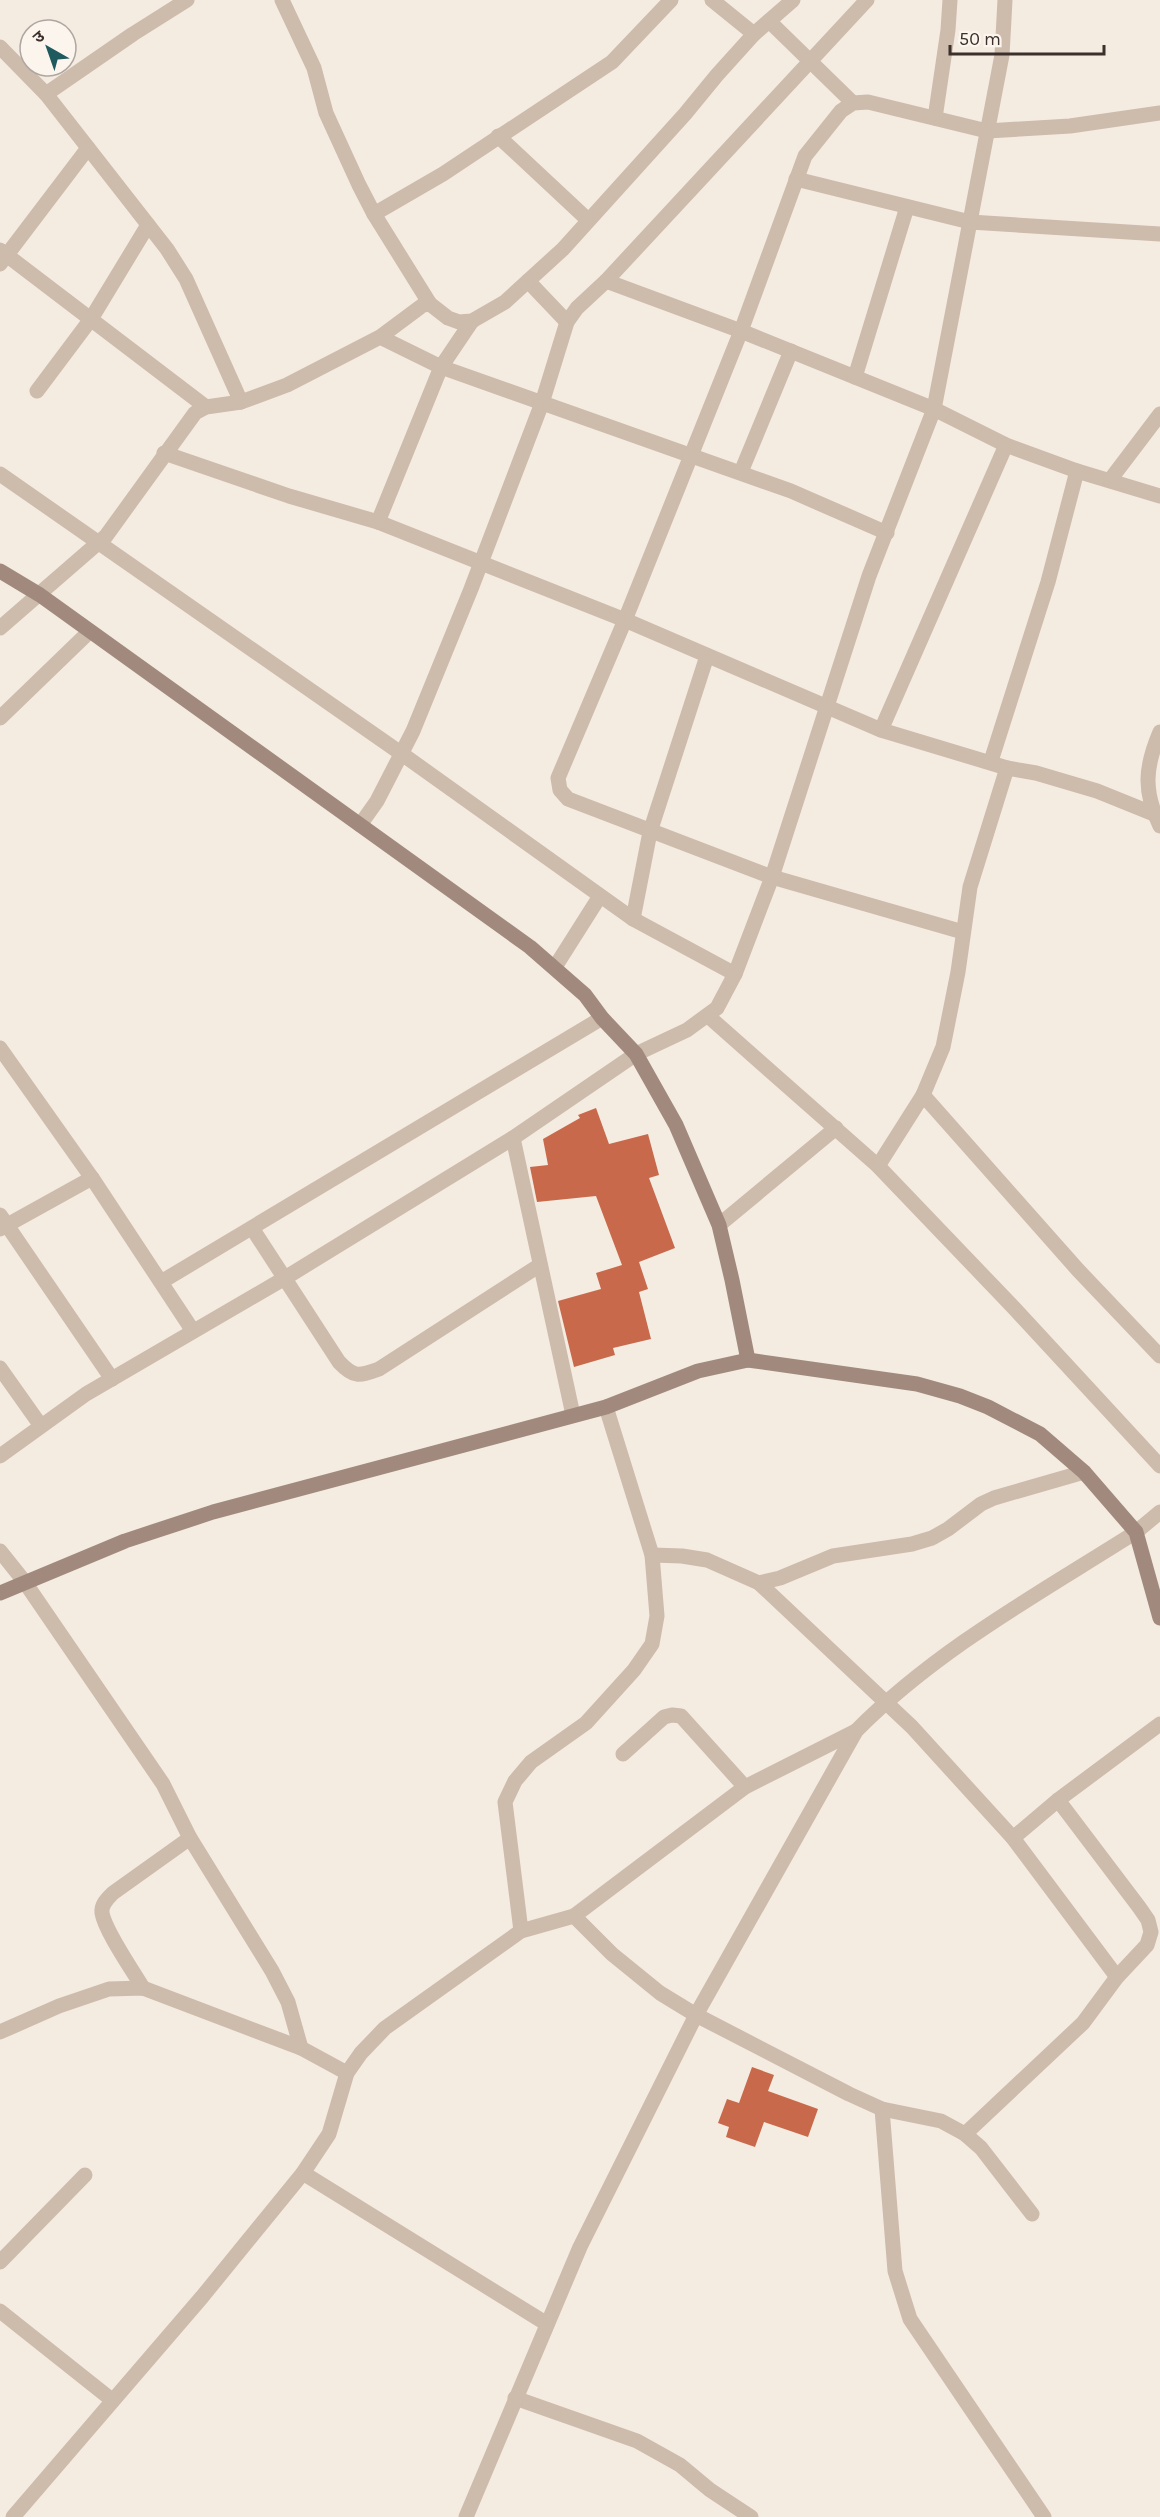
<svg xmlns="http://www.w3.org/2000/svg" width="1160" height="2517" font-family="Karla,'Noto Sans Devanagari',sans-serif">
	<style>
		.building { fill: #c8694b }
		.lines { fill: none; stroke-linecap: round; stroke-linejoin: round }
		.street { stroke: #cdbbac; stroke-width: 15 }
		.secondary { stroke: #a18a7d; stroke-width: 15 }
	</style>
	<rect width="100%" height="100%" fill="#f4ebe1"/>
	<g class="building">
		<polygon points="596,1108 609,1144 648,1134 659,1175 649,1178 675,1248 639,1262 648,1289 639,1292 651,1339 613,1348 615,1355 574,1367 558,1301 601,1289 596,1273 622,1265 596,1196 537,1202 530,1167 548,1165 543,1139 580,1118 578,1115"/>
		<polygon points="752,2067 774,2075 768,2091 818,2109 808,2137 764,2122 755,2147 726,2137 729,2127 718,2123 727,2099 739,2103"/>
	</g>
	<g class="lines">
		<g class="street">
			<polyline points="282,0 314,68 326,113 359,185 374,214 430,304"/>
			<polyline points="712,0 754,34"/>
			<polyline points="769,21 853,103"/>
			<polyline points="0,47 46,94 167,249 186,279 241,402"/>
			<polyline points="46,94 133,34 187,0"/>
			<polyline points="935,118 948,30 950,0"/>
			<polyline points="498,136 588,220"/>
			<polyline points="796,179 970,222 1160,234"/>
			<polyline points="374,214 443,174 612,62 671,0"/>
			<polyline points="0,250 206,407"/>
			<polyline points="0,264 88,148"/>
			<polyline points="528,281 567,322"/>
			<polyline points="606,281 741,331 934,409 1006,445 1077,471 1160,496"/>
			<polyline points="380,337 441,367 791,491 887,533"/>
			<polyline points="855,377 907,207"/>
			<polyline points="37,391 91,319 148,225"/>
			<polyline points="164,453 289,496 378,522 625,620 881,730 1007,768 1036,773 1097,791 1154,814"/>
			<polyline points="741,472 791,351"/>
			<polyline points="0,474 402,754 633,919 735,974"/>
			<polyline points="1110,480 1160,414"/>
			<polyline points="378,522 441,367 472,321"/>
			<polyline points="0,628 106,536 195,413 206,407 241,402 287,385 380,337 423,305 430,304 448,318 459,322 472,321 505,302 563,249 685,114 717,75 754,34 793,0"/>
			<polyline points="0,718 89,632"/>
			<polyline points="881,730 1006,445"/>
			<path d="M 1160,732 C 1145,767 1143,791 1160,826"/>
			<polyline points="991,761 1048,582 1077,471"/>
			<polyline points="360,825 377,801 413,731 471,589 542,403 567,322 577,308 606,281 867,0"/>
			<polyline points="633,919 650,832 707,656"/>
			<polyline points="963,932 772,877 568,799 560,790 558,778 625,620 741,331 805,156 841,111 853,103 868,102 987,131 1070,126 1160,113"/>
			<polyline points="555,967 600,896"/>
			<polyline points="708,1016 878,1166 1014,1308 1160,1466"/>
			<polyline points="0,1048 92,1178 193,1331"/>
			<polyline points="923,1095 1078,1270 1160,1356"/>
			<polyline points="513,1138 573,1415"/>
			<polyline points="878,1166 923,1095 943,1047 958,972 970,887 1007,768"/>
			<polyline points="0,1215 112,1379"/>
			<polyline points="719,1225 836,1128"/>
			<path d="M 252,1228 L 339,1362 C 354,1378 359,1376 379,1369 L 540,1265"/>
			<polyline points="0,1229 92,1178"/>
			<polyline points="161,1282 602,1018"/>
			<polyline points="0,1368 41,1426"/>
			<polyline points="0,1456 86,1394 285,1278 513,1138 636,1054 687,1030 717,1008 735,974 772,877 869,576 934,409 1002,55 1005,0"/>
			<polyline points="0,1551 24,1581 163,1784 190,1838 272,1971 288,2002 301,2048"/>
			<polyline points="652,1555 682,1556 707,1560 759,1583 780,1578 833,1556 912,1544 932,1538 948,1529 981,1504 994,1498 1084,1472"/>
			<polyline points="759,1583 912,1727 1013,1838 1117,1977"/>
			<polyline points="623,1754 664,1717 672,1715 681,1716 745,1787"/>
			<polyline points="1013,1838 1058,1800 1160,1724"/>
			<polyline points="574,1916 612,1954 660,1993 696,2015 849,2094 882,2109 941,2121 965,2134 981,2148 1032,2214"/>
			<polyline points="521,1931 505,1802 515,1781 531,1762 586,1723 634,1670 652,1644 657,1616 652,1555 606,1407"/>
			<path d="M 143,1988 C 133,1971 105,1931 102,1913 C 101,1904 108,1898 113,1893 L 190,1838"/>
			<polyline points="0,2032 59,2006 109,1989 143,1988 301,2048 347,2073"/>
			<polyline points="882,2109 895,2271 910,2319 1044,2517"/>
			<polyline points="965,2134 1083,2023 1117,1977 1147,1945 1151,1932 1148,1920 1139,1907 1058,1800"/>
			<polyline points="303,2173 547,2324"/>
			<polyline points="0,2262 85,2175"/>
			<polyline points="0,2311 112,2400"/>
			<polyline points="515,2398 637,2441 680,2465 710,2490 751,2517"/>
			<polyline points="13,2517 202,2297 303,2173 329,2134 347,2073 361,2053 385,2028 521,1931 574,1916 745,1787 856,1731"/>
			<path d="M 466,2517 L 580,2247 L 696,2015 L 856,1731 C 937,1649 1040,1593 1136,1532 L 1160,1512"/>
		</g>
		<g class="secondary">
			<polyline points="0,571 40,595 530,947 585,995 602,1018 636,1054 676,1125 719,1225 732,1280 748,1360"/>
			<polyline points="0,1593 125,1541 213,1512 606,1407 698,1371 748,1360 917,1384 960,1396 988,1407 1040,1434 1084,1472 1136,1532 1160,1618"/>
		</g>
	</g>
	<g transform="translate(48 48) rotate(320)"><circle r="28" fill="#fbf5ee" stroke="#aea6a0" stroke-width="1.5"/>
	<path d="M0-4.5L10 22L0 15L-10 22Z" fill="#1f5a5e"/>
	<text y="-9" font-size="16" font-weight="bold" text-anchor="middle" fill="#3b302b">उ</text>
	</g>
	<path d="M950 45v9h154v-9" fill="none" stroke="#3b302b" stroke-width="3"/>
	<text x="959" y="45" font-size="18" fill="#3b302b" stroke="#fbf5ee" stroke-width="4.5" paint-order="stroke">50 m</text>
</svg>
